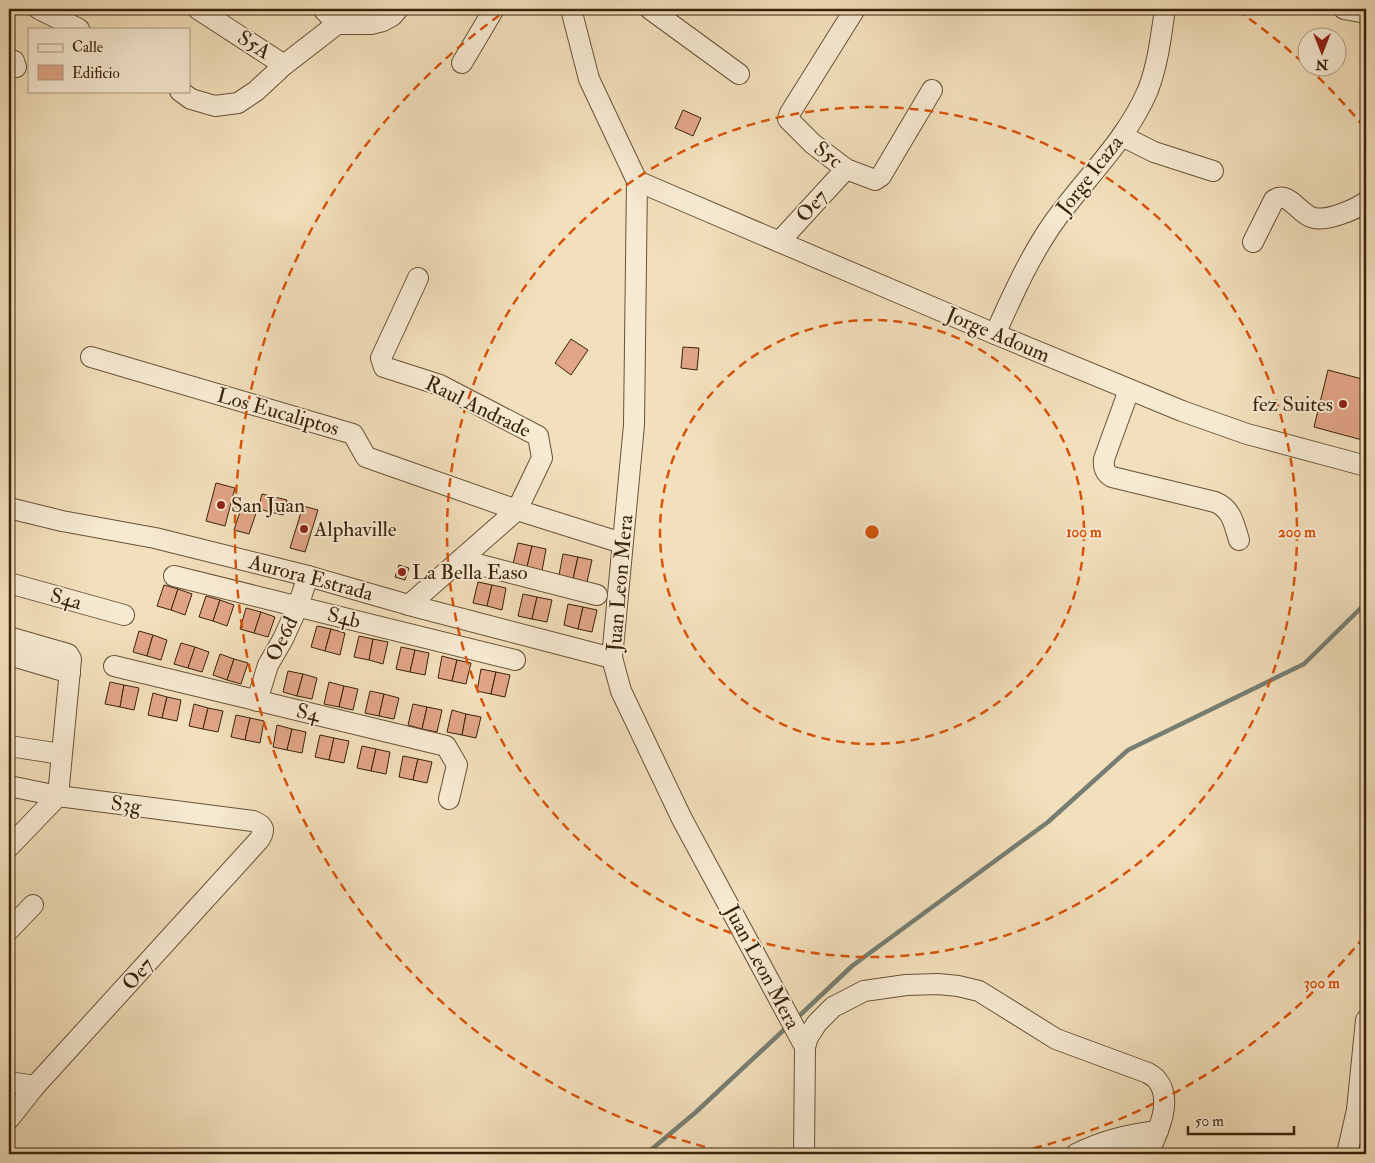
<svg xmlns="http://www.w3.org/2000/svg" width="1375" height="1163" font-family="'IM FELL Double Pica',serif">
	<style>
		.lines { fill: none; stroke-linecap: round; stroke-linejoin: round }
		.stream { stroke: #767e73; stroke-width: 4.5 }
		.building { fill: #e1a587; stroke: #392309 }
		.minor-casing { stroke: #675236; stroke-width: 22 }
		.minor { stroke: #f7ead3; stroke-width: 20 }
		.ring { fill: none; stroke: #d6540c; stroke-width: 2.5; stroke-dasharray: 9 6 }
		.poi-dot { fill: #8f2418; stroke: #f7ead3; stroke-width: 2 }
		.labels { text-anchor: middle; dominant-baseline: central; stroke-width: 4; stroke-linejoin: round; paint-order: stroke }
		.street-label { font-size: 21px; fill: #392309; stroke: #f7ead3 }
		.poi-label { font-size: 21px; fill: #392309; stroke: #f7ead3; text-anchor: start }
		.centre { fill: #d6540c; stroke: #f7ead3; stroke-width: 2.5 }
		.ring-label { font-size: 15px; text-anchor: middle; font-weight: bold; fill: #d6540c; stroke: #f7ead3; stroke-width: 4; stroke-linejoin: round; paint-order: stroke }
	</style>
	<rect width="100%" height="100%" fill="#f2dfbb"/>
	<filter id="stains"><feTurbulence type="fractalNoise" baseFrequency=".004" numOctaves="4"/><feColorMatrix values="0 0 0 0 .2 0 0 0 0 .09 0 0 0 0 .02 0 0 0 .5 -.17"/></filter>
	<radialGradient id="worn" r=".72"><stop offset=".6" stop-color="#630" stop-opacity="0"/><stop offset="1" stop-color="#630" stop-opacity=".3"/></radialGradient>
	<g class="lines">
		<g class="stream">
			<polyline points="796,1019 852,966 1048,822 1128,750 1304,664 1366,603"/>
			<polyline points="646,1154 696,1112 788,1026"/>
		</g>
	</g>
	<g class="building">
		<polygon points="683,110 701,118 693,136 675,128"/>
		<polygon points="571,339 588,350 571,375 555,363"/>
		<polygon points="683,347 699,348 697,370 681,368"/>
		<polygon points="1328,370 1366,380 1366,441 1314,427"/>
		<polygon points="216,483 235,488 225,526 206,521"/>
		<polygon points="262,494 287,500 283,515 258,509"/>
		<polygon points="303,506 318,510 305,552 290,548"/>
		<polygon points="241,509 256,513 249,534 234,530"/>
		<polygon points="518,543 532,546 527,567 513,564"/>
		<polygon points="532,546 546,549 542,571 527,567"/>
		<polygon points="563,554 578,557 573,579 559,575"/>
		<polygon points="578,557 592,560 587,582 573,579"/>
		<polygon points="399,565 409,568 405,580 395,577"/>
		<polygon points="478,582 492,585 487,606 473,603"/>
		<polygon points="164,585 178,589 171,610 157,606"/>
		<polygon points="492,585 506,588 502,610 487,606"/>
		<polygon points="178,589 192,594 185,615 171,610"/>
		<polygon points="523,594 537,597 532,619 518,616"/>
		<polygon points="206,596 220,600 213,621 199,617"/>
		<polygon points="537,597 552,600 547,622 532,619"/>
		<polygon points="220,600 234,605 227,626 213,621"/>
		<polygon points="568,604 583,607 578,629 564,625"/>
		<polygon points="583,607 597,610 592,632 578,629"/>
		<polygon points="246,608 261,612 254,633 240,629"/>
		<polygon points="261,612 275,617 268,637 254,633"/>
		<polygon points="317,626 331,629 325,651 311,647"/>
		<polygon points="331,629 345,633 340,655 325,651"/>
		<polygon points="139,631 153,635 147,656 133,652"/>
		<polygon points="153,635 167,640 161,660 147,656"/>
		<polygon points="359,636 373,639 369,660 354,657"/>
		<polygon points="373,639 388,642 383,664 369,660"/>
		<polygon points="181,643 195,647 188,668 174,664"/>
		<polygon points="195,647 209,652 202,672 188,668"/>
		<polygon points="401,647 415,650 410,672 396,669"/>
		<polygon points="415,650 429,653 425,675 410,672"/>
		<polygon points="220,654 234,659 227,680 213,675"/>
		<polygon points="442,656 457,660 452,681 438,678"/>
		<polygon points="234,659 248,663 241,684 227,680"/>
		<polygon points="457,660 471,663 466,684 452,681"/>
		<polygon points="481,669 496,672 491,694 477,691"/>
		<polygon points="288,671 303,674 297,696 283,692"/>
		<polygon points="496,672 510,675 505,697 491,694"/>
		<polygon points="303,674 317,678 312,699 297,696"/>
		<polygon points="110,682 124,685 120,707 105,704"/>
		<polygon points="329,682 344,686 339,707 324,704"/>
		<polygon points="124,685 139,688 134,710 120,707"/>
		<polygon points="344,686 358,689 353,710 339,707"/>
		<polygon points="370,691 384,694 379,716 365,713"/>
		<polygon points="153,693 167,697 162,718 148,715"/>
		<polygon points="384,694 399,698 394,719 379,716"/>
		<polygon points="167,697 181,700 177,721 162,718"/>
		<polygon points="194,704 208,708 203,729 189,726"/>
		<polygon points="413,704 427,707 422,729 408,725"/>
		<polygon points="427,707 442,710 437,732 422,729"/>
		<polygon points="208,708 223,711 218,732 203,729"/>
		<polygon points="452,710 466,714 462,735 447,732"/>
		<polygon points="466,714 481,717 476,738 462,735"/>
		<polygon points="236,715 250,718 245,740 231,737"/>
		<polygon points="250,718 264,721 260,743 245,740"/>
		<polygon points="277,725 292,729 287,750 273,747"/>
		<polygon points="292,729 306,732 302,753 287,750"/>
		<polygon points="320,735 334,738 329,760 315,757"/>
		<polygon points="334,738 349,741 344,763 329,760"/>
		<polygon points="362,746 376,749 371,771 357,768"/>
		<polygon points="376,749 390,752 386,774 371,771"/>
		<polygon points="403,756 418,759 413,780 399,777"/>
		<polygon points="418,759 432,762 427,783 413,780"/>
	</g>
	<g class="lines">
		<defs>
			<g id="minor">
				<polyline points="39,9 79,29"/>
				<polyline points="198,9 284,65"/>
				<polyline points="323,9 337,24"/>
				<polyline points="571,9 589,79 637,181 634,425 612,658 621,691 682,819 805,1047 804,1154"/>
				<polyline points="650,9 739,74"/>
				<polyline points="855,9 790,113 788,119 813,144 846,169 875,180 881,176 932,90"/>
				<polyline points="1344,9 1366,13"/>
				<polyline points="9,59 14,61 16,67"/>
				<polyline points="462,63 494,9"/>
				<polyline points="180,91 191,99 215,106 238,103 256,91 284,65 337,24 371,24 383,21 392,16 398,9"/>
				<polyline points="1122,136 1154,152 1213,171"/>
				<polyline points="637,181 995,334 1182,411 1247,434 1366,466"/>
				<polyline points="779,242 846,169"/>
				<path d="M 1253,242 L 1274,200 C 1289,190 1299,215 1314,218 C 1328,221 1354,210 1366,202"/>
				<path d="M 995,334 C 1012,297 1028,260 1051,226 C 1082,181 1126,142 1148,90 C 1158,64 1161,36 1165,9"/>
				<polyline points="91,357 353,434 366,457 517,510 622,543"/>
				<path d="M 1129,390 L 1104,459 C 1103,468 1105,473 1112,477 L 1215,502 C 1232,509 1234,524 1239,540"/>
				<polyline points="9,508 62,521 155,538 308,576 409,605 612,658"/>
				<polyline points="461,560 597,595"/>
				<polyline points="174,576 515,660"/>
				<polyline points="9,583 124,615"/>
				<polyline points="409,605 517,510 542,458 538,436 440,385 384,367 381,358 418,278"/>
				<polyline points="9,637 68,654 71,659 58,796 9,786"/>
				<polyline points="9,655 70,673"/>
				<polyline points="114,666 446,746 457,765 449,799"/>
				<polyline points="257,701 268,665 283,639 298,606 308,576"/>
				<polyline points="9,746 61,754"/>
				<path d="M 9,847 L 58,796 L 253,821 C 264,825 266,830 259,840 L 35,1086 L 9,1119"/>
				<polyline points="9,930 33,905"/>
				<path d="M 805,1047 L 808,1037 L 817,1023 L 833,1007 L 864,991 L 906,985 L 938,984 L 958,986 L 979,991 L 1056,1039 L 1148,1073 C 1151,1075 1155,1077 1157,1080 C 1174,1100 1157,1134 1148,1154"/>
				<polyline points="9,1082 35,1086"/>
				<path d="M 1076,1154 C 1102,1141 1130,1134 1158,1131"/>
				<polyline points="1117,1154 1126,1151 1151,1147"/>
				<polyline points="1347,1154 1357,1110 1366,1020"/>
			</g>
		</defs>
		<use href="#minor" class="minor-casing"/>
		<use href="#minor" class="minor"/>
	</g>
	<g class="ring">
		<circle cx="872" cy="532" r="212"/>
		<circle cx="872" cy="532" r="425"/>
		<path d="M1364 937A637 637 0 0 1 1010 1154M734 1154A637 637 0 0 1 507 10M1237 10A637 637 0 0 1 1364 127"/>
	</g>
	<g class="poi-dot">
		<circle cx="1343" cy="404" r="5"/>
		<circle cx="221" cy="505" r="5"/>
		<circle cx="304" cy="529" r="5"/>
		<circle cx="402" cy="572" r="5"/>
	</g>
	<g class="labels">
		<g class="street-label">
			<text transform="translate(254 45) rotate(33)">S5A</text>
			<text transform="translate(828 155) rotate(38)">S5c</text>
			<text transform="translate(1090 175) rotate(-52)">Jorge Icaza</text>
			<text transform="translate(812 206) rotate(-48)">Oe7</text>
			<text transform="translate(998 335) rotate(23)">Jorge Adoum</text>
			<text transform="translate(478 407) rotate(26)">Raul Andrade</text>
			<text transform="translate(278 412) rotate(16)">Los Eucaliptos</text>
			<text transform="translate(311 578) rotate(15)">Aurora Estrada</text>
			<text transform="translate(620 583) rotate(-85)">Juan Leon Mera</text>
			<text transform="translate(66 599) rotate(16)">S4a</text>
			<text transform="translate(344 618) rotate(14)">S4b</text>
			<text transform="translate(282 639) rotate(-64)">Oe6d</text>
			<text transform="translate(308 713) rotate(13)">S4</text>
			<text transform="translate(126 805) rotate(7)">S3g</text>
			<text transform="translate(762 967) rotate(62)">Juan Leon Mera</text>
			<text transform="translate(138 974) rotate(-48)">Oe7</text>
		</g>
		<g class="poi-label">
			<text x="1333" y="404" text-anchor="end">fez Suites</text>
			<text x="231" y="505">San Juan</text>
			<text x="314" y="529">Alphaville</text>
			<text x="412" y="572">La Bella Easo</text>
		</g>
	</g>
	<circle cx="872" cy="532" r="8" class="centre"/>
	<g class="ring-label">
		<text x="1084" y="537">100 m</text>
		<text x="1297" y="537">200 m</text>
		<text x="1322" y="988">300 m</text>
	</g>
	<rect width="1375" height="1163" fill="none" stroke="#f2dfbb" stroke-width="30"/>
	<rect x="10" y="10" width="1355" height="1143" fill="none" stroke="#392309" stroke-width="2.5"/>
	<rect x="15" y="15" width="1345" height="1133" fill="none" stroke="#392309"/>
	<rect x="28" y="28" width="162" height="65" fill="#f7ead3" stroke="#ab9a82"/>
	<rect x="38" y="44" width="25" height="8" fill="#f7ead3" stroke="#ab9a82"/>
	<text x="72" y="52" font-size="15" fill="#392309">Calle</text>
	<rect x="38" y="65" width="25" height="15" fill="#e1a587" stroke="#ab9a82"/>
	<text x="72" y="78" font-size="15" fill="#392309">Edificio</text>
	<g transform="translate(1322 52) rotate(180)"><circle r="24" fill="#f7ead3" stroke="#ab9a82"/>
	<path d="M0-4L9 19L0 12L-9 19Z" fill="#8f2418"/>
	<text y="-8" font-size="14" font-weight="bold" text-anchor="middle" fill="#392309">N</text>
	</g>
	<path d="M1188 1126v8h106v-8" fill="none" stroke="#392309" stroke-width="2.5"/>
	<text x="1195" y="1126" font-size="15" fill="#392309" stroke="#f7ead3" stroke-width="4" paint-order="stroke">50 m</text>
	<rect width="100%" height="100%" filter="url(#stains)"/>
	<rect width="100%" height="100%" fill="url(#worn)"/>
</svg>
